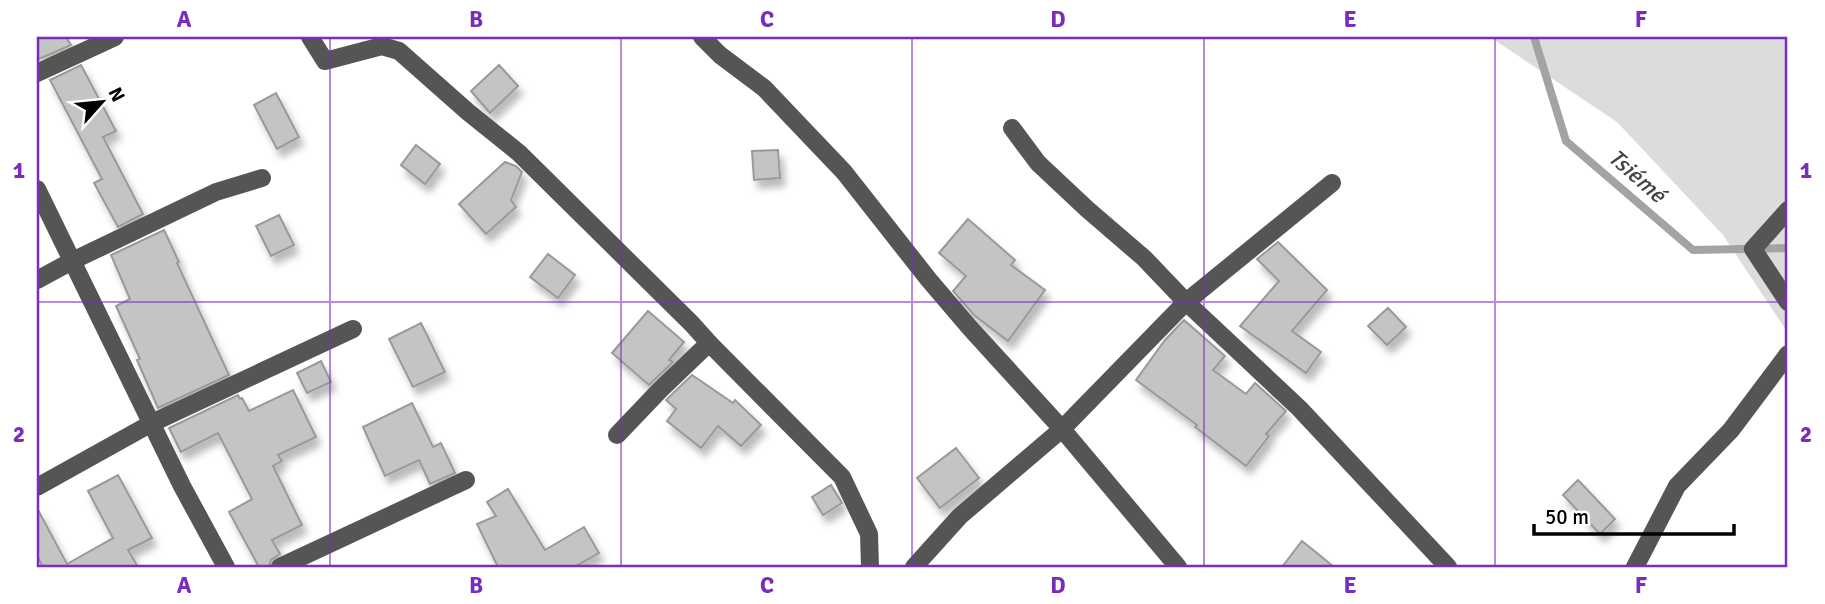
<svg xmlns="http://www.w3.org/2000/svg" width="1825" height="604" font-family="Signika,sans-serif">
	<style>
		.green { fill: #dcdcdc }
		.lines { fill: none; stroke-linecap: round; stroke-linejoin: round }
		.stream { stroke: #a3a3a3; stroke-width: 8 }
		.building { fill: #c4c4c4; stroke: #999; stroke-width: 2; filter: url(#shadow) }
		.minor { stroke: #555; stroke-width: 18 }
		.grid { fill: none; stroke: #7b2cbf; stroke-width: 2; stroke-opacity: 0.55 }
		.labels { text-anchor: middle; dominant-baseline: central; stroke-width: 5; stroke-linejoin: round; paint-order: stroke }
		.water-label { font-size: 23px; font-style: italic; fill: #444; stroke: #fff }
		.neatline { fill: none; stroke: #7b2cbf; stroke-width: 2.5 }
		.grid-label { font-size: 23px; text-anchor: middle; font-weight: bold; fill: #7b2cbf }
	</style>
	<defs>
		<filter id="shadow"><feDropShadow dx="4.5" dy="8" stdDeviation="3.5" flood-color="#0004"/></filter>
	</defs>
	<rect width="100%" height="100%" fill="#fff"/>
	<polygon class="green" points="1490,37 1788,37 1788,333 1723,235 1617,122"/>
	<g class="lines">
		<polyline class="stream" points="1534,37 1566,141 1693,250 1788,248"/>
	</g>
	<g class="building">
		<polygon points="37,37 66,37 71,45 39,59 37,55"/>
		<polygon points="81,65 116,131 103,137 143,214 118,227 94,183 102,179 50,80"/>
		<polygon points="499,65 518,86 490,113 471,91"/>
		<polygon points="276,93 299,137 277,149 254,105"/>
		<polygon points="416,145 440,164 425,184 401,165"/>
		<polygon points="778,150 780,178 754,180 752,151"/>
		<polygon points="505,162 516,166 522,172 511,200 516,207 486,234 459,204"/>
		<polygon points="279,215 294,245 271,256 256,226"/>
		<polygon points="968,219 1015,260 1011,265 1045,290 1008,341 974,315 953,291 966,276 939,253"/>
		<polygon points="164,230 179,262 177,263 229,375 158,408 137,360 140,359 116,306 130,299 111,255"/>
		<polygon points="1278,242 1327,290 1292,331 1321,352 1306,373 1240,326 1279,281 1257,259"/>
		<polygon points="548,254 575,275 558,298 530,277"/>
		<polygon points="1388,308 1406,327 1387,345 1368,326"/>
		<polygon points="648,311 684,342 669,360 673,362 649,385 612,353"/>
		<polygon points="1184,320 1225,356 1213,370 1246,394 1255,383 1286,411 1266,434 1269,436 1246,466 1195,427 1197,425 1136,380 1165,340"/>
		<polygon points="421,323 445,372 413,387 389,339"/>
		<polygon points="321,361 331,382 307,393 297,373"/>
		<polygon points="692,375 733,403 735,400 761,425 741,446 718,426 701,448 667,421 676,409 666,400"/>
		<polygon points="293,390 316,437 278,455 282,461 273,466 302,525 272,540 280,554 271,560 269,567 259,567 229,512 252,499 218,433 181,452 169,428 238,395 240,399 242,398 249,411"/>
		<polygon points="412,403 433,447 441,443 455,473 430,484 419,460 385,476 363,427"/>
		<polygon points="956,448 979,478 940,508 917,478"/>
		<polygon points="118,475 152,538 128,550 138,567 43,567 37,556 37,508 67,564 113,538 88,491"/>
		<polygon points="1578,480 1615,519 1600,534 1563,495"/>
		<polygon points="831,485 842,503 823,515 812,497"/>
		<polygon points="508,489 545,550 584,527 599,553 574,567 498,567 477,524 496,516 487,502"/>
		<polygon points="1302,541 1334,567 1282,567"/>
	</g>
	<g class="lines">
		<g class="minor">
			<polyline points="310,37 325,61 382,46 399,51 468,112 519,153 692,324 709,343 842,477 869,534 870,567"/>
			<polyline points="702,37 720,55 764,88 844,172 929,280 970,328 1062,429 1178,567"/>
			<polyline points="37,73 115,37"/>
			<polyline points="1012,128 1038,163 1087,209 1144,258 1186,302 1299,408 1448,567"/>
			<polyline points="37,189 182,486 226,567"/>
			<polyline points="1788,210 1753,249 1788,302"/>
			<polyline points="37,280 72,261 216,192 262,178"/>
			<polyline points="617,435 660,390 709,343"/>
			<polyline points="37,487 152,423 353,329"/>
			<polyline points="280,567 466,480"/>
			<polyline points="914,567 960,516 1062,429 1186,302 1332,183"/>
			<polyline points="1635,567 1677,486 1731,430 1788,354"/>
		</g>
	</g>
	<path class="grid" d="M 330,37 L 330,567M 621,37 L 621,567M 912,37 L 912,567M 1204,37 L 1204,567M 1495,37 L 1495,567M 37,302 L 1788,302"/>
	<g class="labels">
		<g class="water-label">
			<text transform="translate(1637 176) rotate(41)">Tsiémé</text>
		</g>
	</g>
	<rect width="1825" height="604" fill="none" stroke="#ffffff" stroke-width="77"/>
	<g transform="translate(102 102) rotate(63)" stroke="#ffffff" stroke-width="5" paint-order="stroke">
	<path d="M0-5L12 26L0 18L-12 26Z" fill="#000000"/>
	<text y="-10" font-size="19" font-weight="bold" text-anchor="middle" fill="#000000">N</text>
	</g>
	<path d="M1534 524v10h200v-10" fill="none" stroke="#000000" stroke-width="3.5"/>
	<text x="1545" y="524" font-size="21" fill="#000000" stroke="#ffffff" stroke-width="5" paint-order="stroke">50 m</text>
	<rect x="38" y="38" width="1748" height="528" class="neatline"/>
	<g class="grid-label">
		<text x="184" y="27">A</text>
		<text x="476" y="27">B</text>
		<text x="767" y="27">C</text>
		<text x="1058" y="27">D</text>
		<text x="1350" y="27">E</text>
		<text x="1641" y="27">F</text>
		<text x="19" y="178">1</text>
		<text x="1806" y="178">1</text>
		<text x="19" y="442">2</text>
		<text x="1806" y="442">2</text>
		<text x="184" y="593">A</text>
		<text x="476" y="593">B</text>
		<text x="767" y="593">C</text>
		<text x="1058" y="593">D</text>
		<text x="1350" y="593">E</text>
		<text x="1641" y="593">F</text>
	</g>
</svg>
